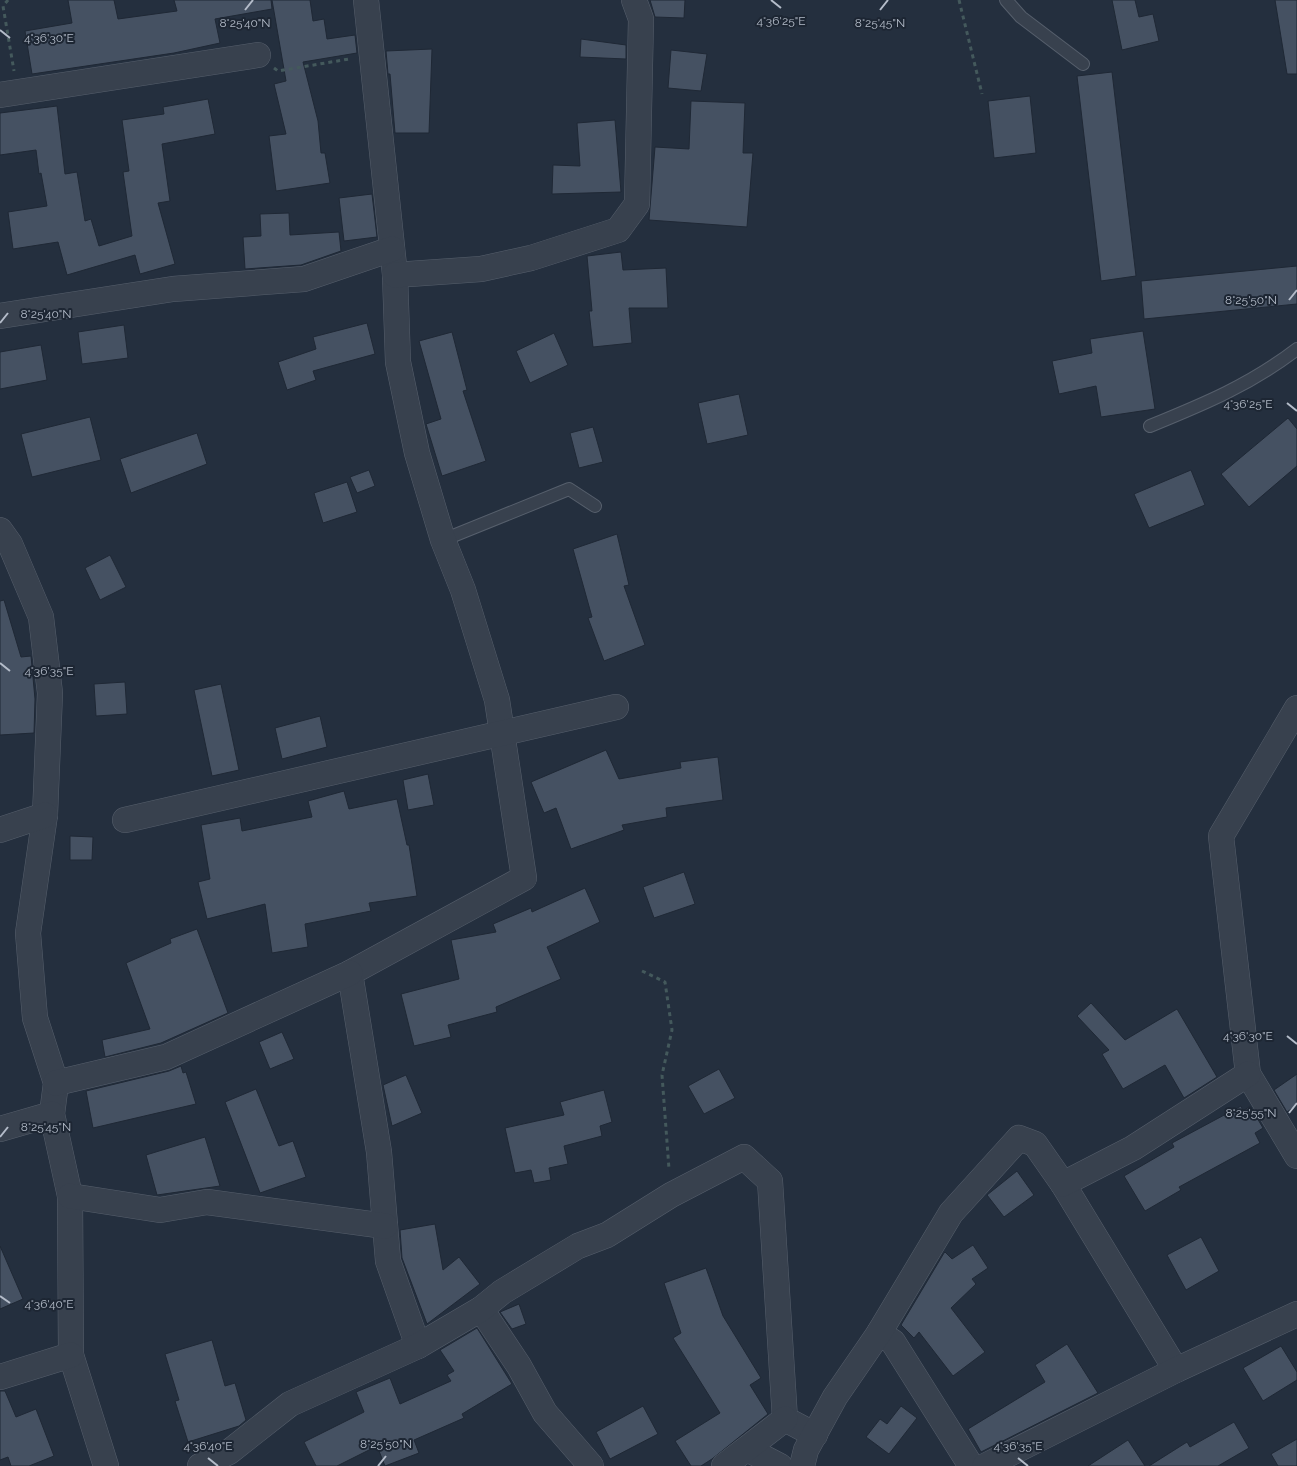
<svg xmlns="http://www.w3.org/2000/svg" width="1297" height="1466" font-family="Raleway,sans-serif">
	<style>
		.building { fill: #455162; stroke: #1f2835 }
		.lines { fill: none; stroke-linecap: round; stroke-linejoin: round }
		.service-casing { stroke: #565f6c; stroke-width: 14 }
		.minor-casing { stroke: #565f6c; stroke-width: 26 }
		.path { stroke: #44595c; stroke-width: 3; stroke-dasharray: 4 4; stroke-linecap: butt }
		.service { stroke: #38414e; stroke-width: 12 }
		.minor { stroke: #38414e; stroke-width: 25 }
		.ticks { fill: none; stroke: #b4bcc9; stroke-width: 2 }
		.ticks-label { font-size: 12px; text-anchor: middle; fill: #b4bcc9; stroke: #1d2633; stroke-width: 4; stroke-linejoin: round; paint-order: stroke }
	</style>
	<rect width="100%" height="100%" fill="#242f3e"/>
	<g class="building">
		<polygon points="68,0 114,0 118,19 177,11 174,0 271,0 272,9 215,19 220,43 174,53 32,74 25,31 72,23"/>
		<polygon points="272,0 310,0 313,21 324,19 327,39 355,35 357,53 303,62 318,121 321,153 325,153 330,183 276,191 269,136 286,134 274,84 286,81"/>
		<polygon points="650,0 685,0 684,18 655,17"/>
		<polygon points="1112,0 1135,0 1139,17 1153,14 1159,41 1122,50"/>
		<polygon points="1275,0 1297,0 1297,74 1287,74"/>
		<polygon points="581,39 626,45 626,59 580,57"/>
		<polygon points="432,49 429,133 395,133 390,74 388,74 386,51"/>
		<polygon points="671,50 707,54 701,91 668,88"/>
		<polygon points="1112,72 1136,276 1101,281 1077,76"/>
		<polygon points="1030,96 1036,153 994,158 988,101"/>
		<polygon points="208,99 215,134 162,144 170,201 158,203 175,264 140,274 135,255 67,275 58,242 13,249 8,212 47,206 41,173 39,174 36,150 0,155 0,113 57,106 65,174 77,172 85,221 91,219 99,246 132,236 123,172 129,171 122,120 164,114 163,107"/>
		<polygon points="691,101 745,103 743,153 753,153 747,227 649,220 655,147 689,149"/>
		<polygon points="615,120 621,192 552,194 553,165 580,166 577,123"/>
		<polygon points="372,194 377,237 344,241 339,198"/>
		<polygon points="289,213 290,235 339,232 341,251 301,265 245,269 243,237 261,236 260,214"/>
		<polygon points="621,252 623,270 666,268 668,308 629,308 632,343 593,347 589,311 592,311 587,256"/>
		<polygon points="1297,266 1297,304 1144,319 1141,281"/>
		<polygon points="367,323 375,354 313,371 316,380 287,390 278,362 316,349 313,337"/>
		<polygon points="124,325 128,358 82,364 78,332"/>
		<polygon points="1143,331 1155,409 1101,417 1096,386 1059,394 1052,361 1092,353 1090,339"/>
		<polygon points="452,332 467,390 463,391 486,461 442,476 426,424 441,419 419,341"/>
		<polygon points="554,333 568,365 530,383 516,351"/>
		<polygon points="41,345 47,380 0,389 0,352"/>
		<polygon points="739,394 748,435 707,444 698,403"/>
		<polygon points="90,417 101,460 32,477 21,434"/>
		<polygon points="1288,418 1297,429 1297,466 1249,507 1221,474"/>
		<polygon points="593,427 603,462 579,468 570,433"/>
		<polygon points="197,433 207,464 131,493 120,459"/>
		<polygon points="369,470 375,486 357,493 350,477"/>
		<polygon points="1191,470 1205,505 1149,528 1134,494"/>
		<polygon points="347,482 357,512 323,523 314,493"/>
		<polygon points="617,534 629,585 624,586 645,645 604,661 588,618 592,617 573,549"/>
		<polygon points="110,555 126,587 100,600 85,568"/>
		<polygon points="4,600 21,657 31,656 35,699 34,733 0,735 0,601"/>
		<polygon points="125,682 127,714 96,716 94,684"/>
		<polygon points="221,684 239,770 212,776 194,690"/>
		<polygon points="320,716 327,747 282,759 275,728"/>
		<polygon points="606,750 619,779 681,768 680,762 718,757 723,800 666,808 667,817 622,825 624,830 571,849 556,808 544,813 531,782"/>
		<polygon points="428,774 434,805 408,810 403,780"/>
		<polygon points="344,791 349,809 397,799 407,845 409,845 417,896 369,903 371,911 305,924 308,947 272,953 265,904 207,919 198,882 210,879 201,825 240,818 242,831 312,817 308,801"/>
		<polygon points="70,836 93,837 92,860 70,860"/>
		<polygon points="684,872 695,904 654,918 643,887"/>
		<polygon points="585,888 600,922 547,947 561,979 496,1007 497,1012 448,1025 451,1037 414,1046 401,994 459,979 451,940 496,932 493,924 531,908 532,912"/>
		<polygon points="197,929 228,1013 161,1043 105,1057 102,1040 150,1029 126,963 171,943 170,939"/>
		<polygon points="1091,1003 1125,1040 1177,1009 1217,1077 1184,1098 1165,1065 1123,1089 1102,1054 1109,1050 1077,1016"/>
		<polygon points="282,1032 294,1059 270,1069 259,1042"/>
		<polygon points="181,1066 183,1073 186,1072 196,1104 93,1128 86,1091 169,1071"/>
		<polygon points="719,1069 735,1098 704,1114 688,1086"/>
		<polygon points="1297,1074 1297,1105 1287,1112 1274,1090"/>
		<polygon points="406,1075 422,1113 392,1126 383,1085"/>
		<polygon points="256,1089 279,1146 293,1141 306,1177 260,1193 225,1102"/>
		<polygon points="604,1090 612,1122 600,1126 602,1136 564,1146 568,1164 549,1168 551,1180 534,1183 531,1170 515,1173 505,1128 564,1115 560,1102"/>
		<polygon points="1241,1106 1243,1111 1250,1106 1263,1128 1255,1133 1260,1143 1179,1187 1181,1190 1145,1211 1124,1176 1174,1147 1172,1143"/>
		<polygon points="205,1137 220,1186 157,1195 146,1155"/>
		<polygon points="1017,1171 1034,1195 1004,1217 987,1195"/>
		<polygon points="435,1224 443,1270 459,1257 480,1284 427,1324 402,1258 400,1230"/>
		<polygon points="1201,1237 1219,1271 1186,1290 1167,1255"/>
		<polygon points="973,1245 988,1268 972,1279 976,1284 951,1308 985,1352 953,1376 919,1332 914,1338 901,1325 944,1253 945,1252 952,1259"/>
		<polygon points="0,1246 23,1299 0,1309"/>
		<polygon points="706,1268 723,1316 761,1378 750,1385 768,1414 712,1459 701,1466 691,1466 675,1441 720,1413 673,1338 681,1333 664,1283"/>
		<polygon points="519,1304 526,1324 512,1329 500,1312"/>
		<polygon points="477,1328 512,1384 462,1414 464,1418 414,1440 419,1453 385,1466 377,1446 337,1466 316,1466 304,1442 364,1412 356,1392 390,1378 400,1404 451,1381 447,1375 454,1371 440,1350"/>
		<polygon points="212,1340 225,1386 235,1383 246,1420 239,1426 188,1442 175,1401 179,1400 165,1354"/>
		<polygon points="1067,1344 1098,1393 981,1452 968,1429 1045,1382 1035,1365"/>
		<polygon points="1281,1346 1297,1372 1297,1380 1263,1401 1243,1368"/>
		<polygon points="0,1391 5,1391 16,1417 36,1409 54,1456 29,1466 11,1466 8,1457 0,1460"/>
		<polygon points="643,1406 658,1434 610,1459 596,1432"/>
		<polygon points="901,1406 917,1418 889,1454 866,1437 880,1419 887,1424"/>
		<polygon points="1234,1422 1249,1448 1218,1466 1149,1466 1187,1442 1190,1447"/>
		<polygon points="1297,1439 1297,1466 1278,1466 1271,1454"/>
		<polygon points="1128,1440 1145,1466 1088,1466"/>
	</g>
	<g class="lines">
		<defs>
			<g id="service">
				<polyline points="1006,0 1021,17 1083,64"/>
				<path d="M 1150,426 C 1204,404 1250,385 1297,349"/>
				<polyline points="443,540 569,489 595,506"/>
			</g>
			<g id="minor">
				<polyline points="366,0 395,275 398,362 417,453 443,540 463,590 497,700 524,878 350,973 379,1152 388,1261 418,1346"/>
				<polyline points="0,95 258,55"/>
				<polyline points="395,275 481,269 531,258 618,230 637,204 641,19 634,0"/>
				<polyline points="0,316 173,289 304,279 392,249"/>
				<polyline points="0,530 10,544 41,617 50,693 45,815 28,933 35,1018 56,1083 52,1114 70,1196 71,1355 106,1466"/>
				<polyline points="1297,708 1221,836 1248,1074 1297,1156"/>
				<polyline points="125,820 616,707"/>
				<polyline points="0,830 45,815"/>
				<polyline points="56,1083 166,1057 350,973"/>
				<polyline points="0,1129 52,1114"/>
				<polyline points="1063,1184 1176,1370"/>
				<polyline points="70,1196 160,1210 207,1202 385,1226"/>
				<polyline points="481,1309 519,1366 545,1413 591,1466"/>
				<polyline points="879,1333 893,1342 971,1466"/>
				<polyline points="0,1377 71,1355"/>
				<polyline points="747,1449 780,1466"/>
				<polyline points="200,1466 229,1452 290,1404 418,1346 481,1309 502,1292 578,1246 607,1235 671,1195 744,1157 770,1181 785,1419 815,1435"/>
				<polyline points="724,1466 785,1419"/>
				<polyline points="802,1466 806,1450 835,1397 879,1333 951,1213 1019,1138 1035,1144 1063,1184 1133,1148 1248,1074"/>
				<polyline points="985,1466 1176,1370 1297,1314"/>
			</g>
		</defs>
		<use href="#service" class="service-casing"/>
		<use href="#minor" class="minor-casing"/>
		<g class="path">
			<polyline points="8,0 3,6 14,71"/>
			<polyline points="959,0 982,94"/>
			<polyline points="274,68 278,71 349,59"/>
			<polyline points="642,971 665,982 672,1030 662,1075 669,1169"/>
		</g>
		<use href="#service" class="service"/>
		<use href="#minor" class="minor"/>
	</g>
	<path class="ticks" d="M 771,0 L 781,8M 245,10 L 253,0M 880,10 L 888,0M 0,30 L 10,38M 1289,300 L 1297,290M 0,323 L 8,313M 1287,403 L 1297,411M 0,663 L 10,671M 1287,1036 L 1297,1044M 1289,1113 L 1297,1103M 0,1137 L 8,1127M 0,1296 L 10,1303M 208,1458 L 218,1466M 1018,1458 L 1028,1466M 378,1466 L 386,1456"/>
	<g class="ticks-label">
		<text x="781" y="25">4°36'25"E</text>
		<text x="245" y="27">8°25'40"N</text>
		<text x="880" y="27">8°25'45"N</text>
		<text x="49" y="42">4°36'30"E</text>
		<text x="1251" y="304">8°25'50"N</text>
		<text x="46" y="318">8°25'40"N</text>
		<text x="1248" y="408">4°36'25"E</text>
		<text x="49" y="675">4°36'35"E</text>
		<text x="1248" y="1040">4°36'30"E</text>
		<text x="1251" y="1117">8°25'55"N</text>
		<text x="46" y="1131">8°25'45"N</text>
		<text x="49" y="1308">4°36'40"E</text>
		<text x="386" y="1448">8°25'50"N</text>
		<text x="208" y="1450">4°36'40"E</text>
		<text x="1018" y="1450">4°36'35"E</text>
	</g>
</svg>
